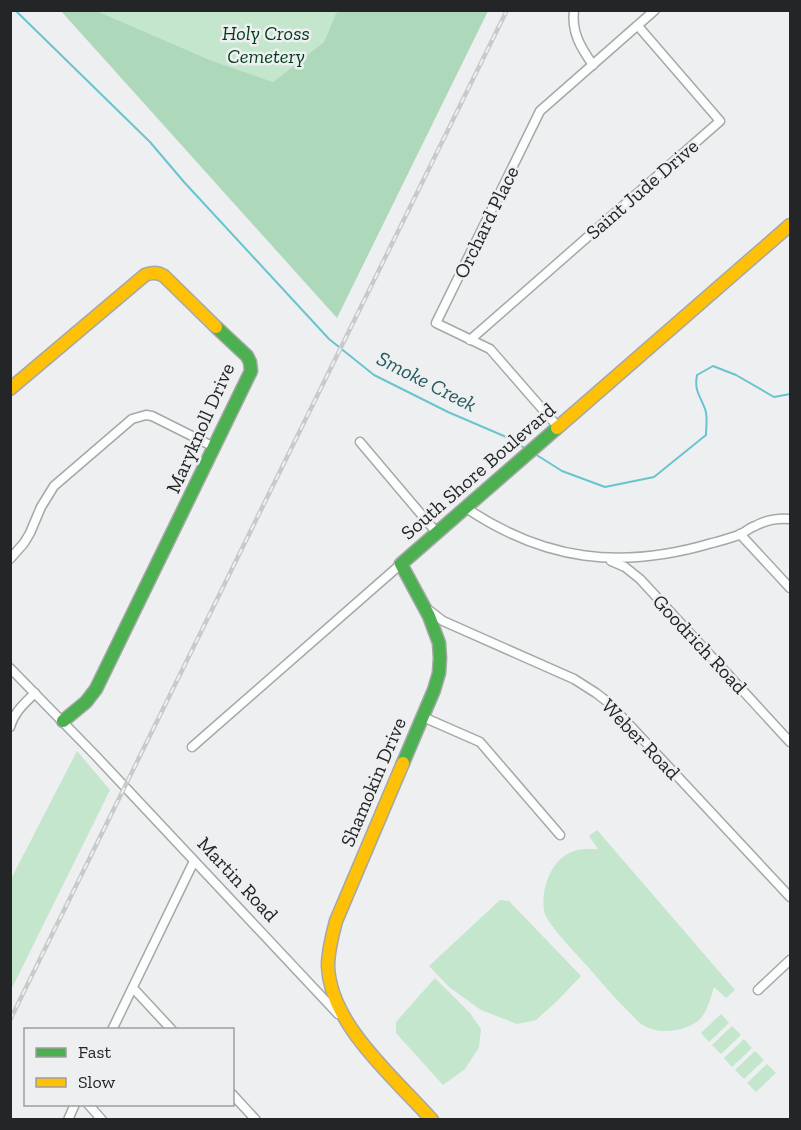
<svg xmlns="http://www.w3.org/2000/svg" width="801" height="1130" font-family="'Zilla Slab',serif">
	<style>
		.green { fill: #c3e6cd }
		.forest { fill: #aed8ba }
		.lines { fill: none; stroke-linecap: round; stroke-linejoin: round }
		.stream { stroke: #68c5ce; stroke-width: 2 }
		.street-casing { stroke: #a6a8a8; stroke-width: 11 }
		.fast-casing { stroke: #a6a8a8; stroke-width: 15 }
		.slow-casing { stroke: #a6a8a8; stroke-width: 15 }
		.street { stroke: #fcfdfd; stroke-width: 8 }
		.fast { stroke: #4caf50; stroke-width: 12 }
		.slow { stroke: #ffc107; stroke-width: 12 }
		.rail-casing { stroke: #c8c9c9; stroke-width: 4.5 }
		.rail { stroke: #edeff1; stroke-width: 2; stroke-dasharray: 7; stroke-linecap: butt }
		.labels { text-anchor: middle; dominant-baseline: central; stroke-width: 5; stroke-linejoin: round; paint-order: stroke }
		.park-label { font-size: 20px; font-style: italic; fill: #003c19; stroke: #edeff1 }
		.street-label { font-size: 20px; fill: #242526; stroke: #edeff1 }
		.water-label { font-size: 21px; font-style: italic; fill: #24595e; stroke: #edeff1 }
	</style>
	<rect width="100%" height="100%" fill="#eeeff0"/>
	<g class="green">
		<polygon points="97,11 340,11 336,13 324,42 273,82 210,60"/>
		<polygon points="77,751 110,790 11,990 11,879"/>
		<path d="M 597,830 L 735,990 L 726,998 L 714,987 C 711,997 707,1013 699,1020 C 685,1032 658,1035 643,1025 C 639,1023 636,1019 633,1016 C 617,1001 603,984 589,968 C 580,958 546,923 544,911 C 541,889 550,862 571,852 C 580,848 589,849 598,849 L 589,836 Z"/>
		<polygon points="500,900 509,901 581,976 558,1000 536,1020 517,1024 481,1010 449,987 429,966"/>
		<polygon points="435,978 470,1013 481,1029 479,1047 465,1069 443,1085 396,1033 396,1022"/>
		<polygon points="721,1014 729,1023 709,1042 701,1033"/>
		<polygon points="732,1026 741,1035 721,1054 712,1045"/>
		<polygon points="744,1039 752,1048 732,1067 724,1058"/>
		<polygon points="755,1051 764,1060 744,1079 735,1070"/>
		<polygon points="767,1064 776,1073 756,1092 747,1083"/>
	</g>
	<polygon class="forest" points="61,11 97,11 210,60 273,82 324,42 336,13 340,11 488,11 337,318"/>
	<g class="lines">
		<g class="stream">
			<polyline points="15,10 150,142 184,182 329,339 374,375 448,412 513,440 527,450"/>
			<path d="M 535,454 L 562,471 L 605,487 L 654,477 L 706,435 C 706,427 708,416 705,409 C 700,395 694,391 697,375 L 713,366 L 736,375 L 774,397 L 790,394"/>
		</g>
		<defs>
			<g id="street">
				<path d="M 574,10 C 571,32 581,48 593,65"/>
				<polyline points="470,340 720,121 638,26"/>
				<polyline points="558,427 490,349 436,323 540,111 655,10"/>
				<polyline points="360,442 437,533"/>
				<path d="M 466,508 C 545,561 621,570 712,543 C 721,541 730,538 739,535 C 744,533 749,528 755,526 C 766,520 778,518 790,519"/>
				<polyline points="740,534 790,588"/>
				<polyline points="10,559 24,543 30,533 41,507 54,486 132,419 146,415 152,416 214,447"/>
				<polyline points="611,561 625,567 640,579 790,742"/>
				<polyline points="430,611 443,621 574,679 596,693 609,703 790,897"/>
				<polyline points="10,668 95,755 338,1014"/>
				<polyline points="423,717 480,742 560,835"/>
				<path d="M 10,727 C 14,712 25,703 35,693"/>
				<polyline points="192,747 401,564"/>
				<polyline points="133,988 172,1030"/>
				<polyline points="758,990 790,960"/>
				<polyline points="112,1030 194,861"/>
				<polyline points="232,1094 256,1120"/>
				<polyline points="88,1104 102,1120"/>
				<polyline points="68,1120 75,1104"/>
			</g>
			<g id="fast">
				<polyline points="63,721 86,702 96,689 251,371 250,362 247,356 216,327"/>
				<polyline points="403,763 434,690 439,673 440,658 439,643 429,616 401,564 557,428"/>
			</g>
			<g id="slow">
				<path d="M 10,389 L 145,275 C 152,272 158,272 164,276 L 216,327"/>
				<polyline points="557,428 790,225"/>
				<path d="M 403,763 L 336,921 C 332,936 328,951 328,966 C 330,1025 395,1078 432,1120"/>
			</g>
		</defs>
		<use href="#street" class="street-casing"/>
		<use href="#fast" class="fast-casing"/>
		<use href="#slow" class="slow-casing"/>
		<use href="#street" class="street"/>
		<use href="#fast" class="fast"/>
		<use href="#slow" class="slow"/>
		<defs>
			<polyline id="rail" points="10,1020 507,10"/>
		</defs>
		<use href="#rail" class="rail-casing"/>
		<use href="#rail" class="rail"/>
	</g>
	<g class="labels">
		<g class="park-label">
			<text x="266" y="33">Holy Cross<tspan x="266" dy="23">Cemetery</tspan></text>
		</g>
		<g class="street-label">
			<text transform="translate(642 189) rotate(-41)">Saint Jude Drive</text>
			<text transform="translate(486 222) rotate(-64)">Orchard Place</text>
			<text transform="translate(200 428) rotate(-66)">Maryknoll Drive</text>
			<text transform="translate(478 471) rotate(-41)">South Shore Boulevard</text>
			<text transform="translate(700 644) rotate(47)">Goodrich Road</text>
			<text transform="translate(641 739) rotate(46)">Weber Road</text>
			<text transform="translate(373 782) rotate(-67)">Shamokin Drive</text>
			<text transform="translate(238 879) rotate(47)">Martin Road</text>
		</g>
		<g class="water-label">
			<text transform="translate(427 381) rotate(27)">Smoke Creek</text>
		</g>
	</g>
	<rect width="801" height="1130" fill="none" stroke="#242526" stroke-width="24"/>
	<rect x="24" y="1028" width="210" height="78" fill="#edeff1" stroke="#9d9ea0" stroke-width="1.5"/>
	<rect x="36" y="1048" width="30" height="9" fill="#4caf50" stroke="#9d9ea0" stroke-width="1.5"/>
	<text x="78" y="1058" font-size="18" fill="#242526">Fast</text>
	<rect x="36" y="1078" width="30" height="9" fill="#ffc107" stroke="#9d9ea0" stroke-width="1.5"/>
	<text x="78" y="1088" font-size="18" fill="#242526">Slow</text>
</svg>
